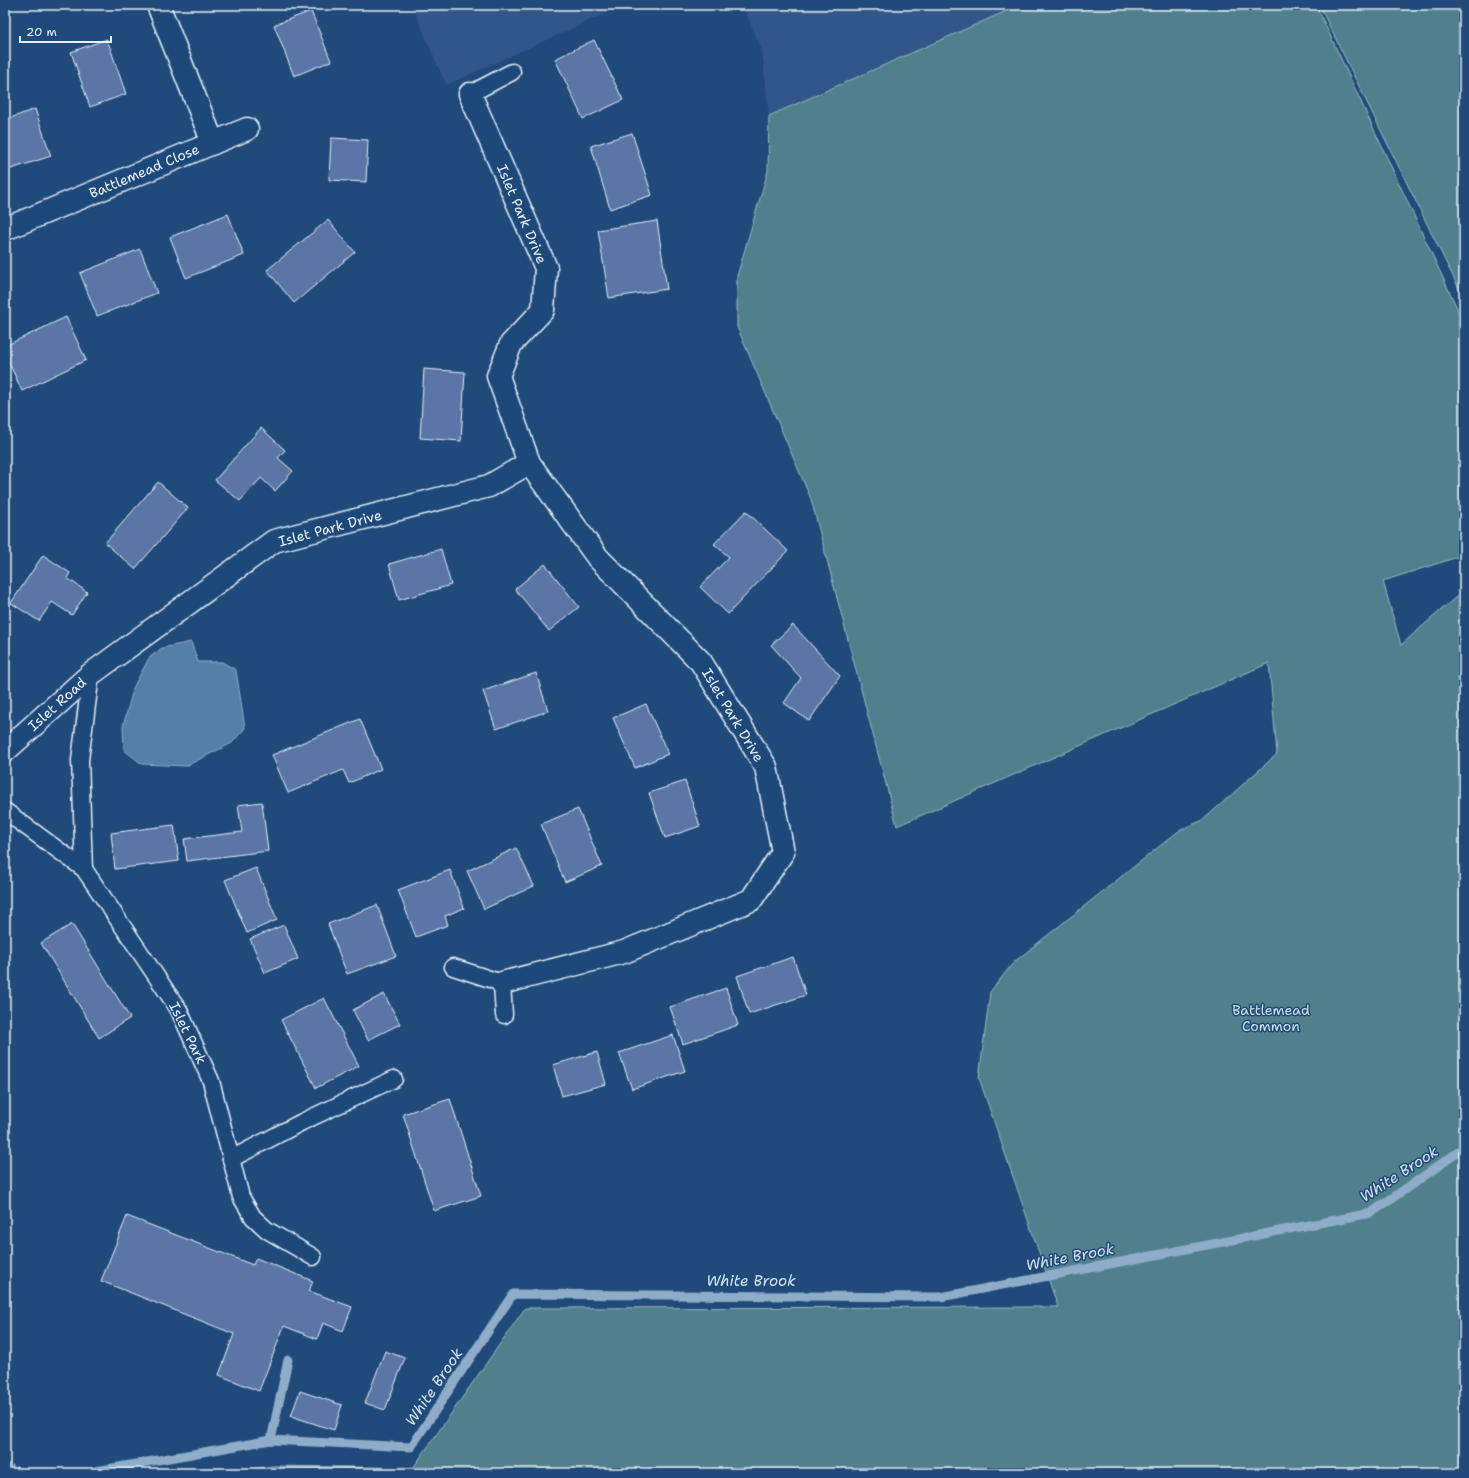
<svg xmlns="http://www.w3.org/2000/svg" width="1469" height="1478" font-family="'Shantell Sans',sans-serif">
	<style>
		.built { fill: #315787 }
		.green { fill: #4f808c; stroke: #9cb8c2 }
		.water { fill: #537fa9; stroke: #8fadc9 }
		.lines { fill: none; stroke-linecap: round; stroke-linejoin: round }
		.stream { stroke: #8fadc9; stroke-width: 9 }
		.building { fill: #5a75a6; stroke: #e8f1f8 }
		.lane-casing { stroke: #e8f1f8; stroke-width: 19 }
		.street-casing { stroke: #e8f1f8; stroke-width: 25 }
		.path { stroke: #e8f1f8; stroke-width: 2.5; stroke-dasharray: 1 3; stroke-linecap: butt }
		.lane { stroke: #1f4a7a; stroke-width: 16 }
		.street { stroke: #1f4a7a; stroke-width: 22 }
		.labels { text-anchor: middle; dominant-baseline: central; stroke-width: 3; stroke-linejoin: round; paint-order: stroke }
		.street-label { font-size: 14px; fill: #e8f1f8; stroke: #1f4a7a }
		.park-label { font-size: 14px; fill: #d1e0e8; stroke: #1f4a7a }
		.water-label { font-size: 15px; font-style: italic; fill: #d2e0ec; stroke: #1f4a7a }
	</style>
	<rect width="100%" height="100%" fill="#1f4a7a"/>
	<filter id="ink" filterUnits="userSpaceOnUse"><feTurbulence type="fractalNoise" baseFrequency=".025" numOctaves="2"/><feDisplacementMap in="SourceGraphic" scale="8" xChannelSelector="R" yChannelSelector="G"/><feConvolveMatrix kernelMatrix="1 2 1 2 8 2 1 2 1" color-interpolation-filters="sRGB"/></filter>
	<g filter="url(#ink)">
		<g class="built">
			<polygon points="412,5 624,5 446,85"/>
			<polygon points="742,5 1020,5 769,116 762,50"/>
		</g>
		<g class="green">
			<polygon points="1020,5 1316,5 1464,323 1464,555 1383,581 1401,645 1464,590 1464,1473 233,1473 273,1466 413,1468 525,1308 1058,1307 979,1078 990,992 1014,962 1180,830 1203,820 1277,754 1269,663 897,826 811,499 737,327 737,276 768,171 769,116"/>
			<polygon points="1319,5 1464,5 1464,299"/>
		</g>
		<polygon class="water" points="191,642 198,662 222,662 236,670 245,728 232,743 186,766 142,764 124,750 123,726 134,686 149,658 162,648"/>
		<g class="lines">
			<g class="stream">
				<polyline points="271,1440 288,1360"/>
				<polyline points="95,1473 96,1471 271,1440 411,1447 513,1294 941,1297 1371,1213 1464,1148"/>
			</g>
		</g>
		<g class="building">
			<polygon points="311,11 331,61 294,76 274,25"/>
			<polygon points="107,39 126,94 90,107 71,52"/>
			<polygon points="594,40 623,100 583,119 555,59"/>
			<polygon points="35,109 51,156 5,171 5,120"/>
			<polygon points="632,133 652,195 610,209 591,146"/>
			<polygon points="331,138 368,140 366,182 329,180"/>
			<polygon points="228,214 244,255 186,278 170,237"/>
			<polygon points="328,220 355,252 294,303 267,270"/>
			<polygon points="657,221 667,289 609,298 598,230"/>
			<polygon points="140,249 157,293 97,316 80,273"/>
			<polygon points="66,317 86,360 22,391 5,354 5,346"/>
			<polygon points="424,369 465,372 461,441 420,438"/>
			<polygon points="261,428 285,450 278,458 293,471 275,491 261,478 240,501 215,480"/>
			<polygon points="158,482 188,508 135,569 105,543"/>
			<polygon points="746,511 788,551 728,614 700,587 729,557 714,544"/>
			<polygon points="441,549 451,585 399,600 389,564"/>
			<polygon points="43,555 70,573 67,578 87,592 72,615 52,602 39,621 11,603"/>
			<polygon points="545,564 579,607 549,631 515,589"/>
			<polygon points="793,625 840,676 809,721 784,703 801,678 771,645"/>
			<polygon points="536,673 548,711 496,729 483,691"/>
			<polygon points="646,704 668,754 635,768 613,718"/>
			<polygon points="360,719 381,769 349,783 343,770 288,793 272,755"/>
			<polygon points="685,781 700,826 665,838 649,793"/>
			<polygon points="262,802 268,851 187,861 184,839 242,832 238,805"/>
			<polygon points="578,809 602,866 565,882 541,824"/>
			<polygon points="174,825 179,861 115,869 111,833"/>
			<polygon points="516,848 534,886 484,909 467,871"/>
			<polygon points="256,868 277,920 247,933 225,880"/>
			<polygon points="450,870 464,908 445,916 448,925 416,937 398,890"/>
			<polygon points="377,905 396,956 347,974 328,924"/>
			<polygon points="72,924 130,1018 99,1038 41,943"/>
			<polygon points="284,925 298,959 265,973 250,939"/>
			<polygon points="793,957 806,995 749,1014 737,976"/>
			<polygon points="726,988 738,1025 683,1044 670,1007"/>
			<polygon points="384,994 400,1024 368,1040 353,1010"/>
			<polygon points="324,998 359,1066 316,1088 281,1020"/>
			<polygon points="673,1035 685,1071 632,1089 619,1053"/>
			<polygon points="597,1052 606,1084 562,1096 553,1065"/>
			<polygon points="450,1099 481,1196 434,1211 403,1114"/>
			<polygon points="127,1216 253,1265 256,1258 313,1281 309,1291 352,1307 343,1331 323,1323 317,1339 284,1326 259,1391 219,1375 234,1334 101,1281"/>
			<polygon points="385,1351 405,1358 385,1410 365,1403"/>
			<polygon points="300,1391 342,1405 334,1430 291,1416"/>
		</g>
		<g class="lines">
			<defs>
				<g id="lane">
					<polyline points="470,94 512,72"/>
					<polyline points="5,811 84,869 179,1010 211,1081 241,1197 253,1217 267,1230 313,1257"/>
					<polyline points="84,869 80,760 91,674"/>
					<polyline points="453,967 502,983 504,1015"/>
					<polyline points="231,1159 302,1122 394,1079"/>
				</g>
				<g id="street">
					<polyline points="470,94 546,268 543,310 511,344 498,376 529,463"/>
					<polyline points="213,143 247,129"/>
					<polyline points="5,229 213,143 158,5"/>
					<polyline points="5,751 91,674 274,541 489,486 529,463 598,558 701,662 766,767 783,852 751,900 624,952 502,983"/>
				</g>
			</defs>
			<use href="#lane" class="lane-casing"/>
			<use href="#street" class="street-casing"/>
			<polyline class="path" points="5,1462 26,1473"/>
			<use href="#lane" class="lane"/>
			<use href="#street" class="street"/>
		</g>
	</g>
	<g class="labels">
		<g class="street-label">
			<text transform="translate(144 171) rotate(-23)">Battlemead Close</text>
			<text transform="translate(522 214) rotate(67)">Islet Park Drive</text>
			<text transform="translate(330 528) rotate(-15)">Islet Park Drive</text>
			<text transform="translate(57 704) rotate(-42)">Islet Road</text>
			<text transform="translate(733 715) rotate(59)">Islet Park Drive</text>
			<text transform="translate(188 1033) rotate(64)">Islet Park</text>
		</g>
		<g class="park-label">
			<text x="1271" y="1010">Battlemead<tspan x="1271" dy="16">Common</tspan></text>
		</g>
		<g class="water-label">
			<text transform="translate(1399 1174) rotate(-33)">White Brook</text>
			<text transform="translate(1070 1257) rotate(-11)">White Brook</text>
			<text x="751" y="1281">White Brook</text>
			<text transform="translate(434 1387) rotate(-56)">White Brook</text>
		</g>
	</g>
	<rect width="1469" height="1478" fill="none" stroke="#1f4a7a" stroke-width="20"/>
	<rect x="10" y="10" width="1449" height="1458" fill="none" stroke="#e8f1f8" stroke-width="1.5" filter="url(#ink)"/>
	<path d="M20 36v6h91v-6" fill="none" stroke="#e8f1f8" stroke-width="2"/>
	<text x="26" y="36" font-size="12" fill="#e8f1f8" stroke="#1f4a7a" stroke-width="3" paint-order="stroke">20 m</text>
</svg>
